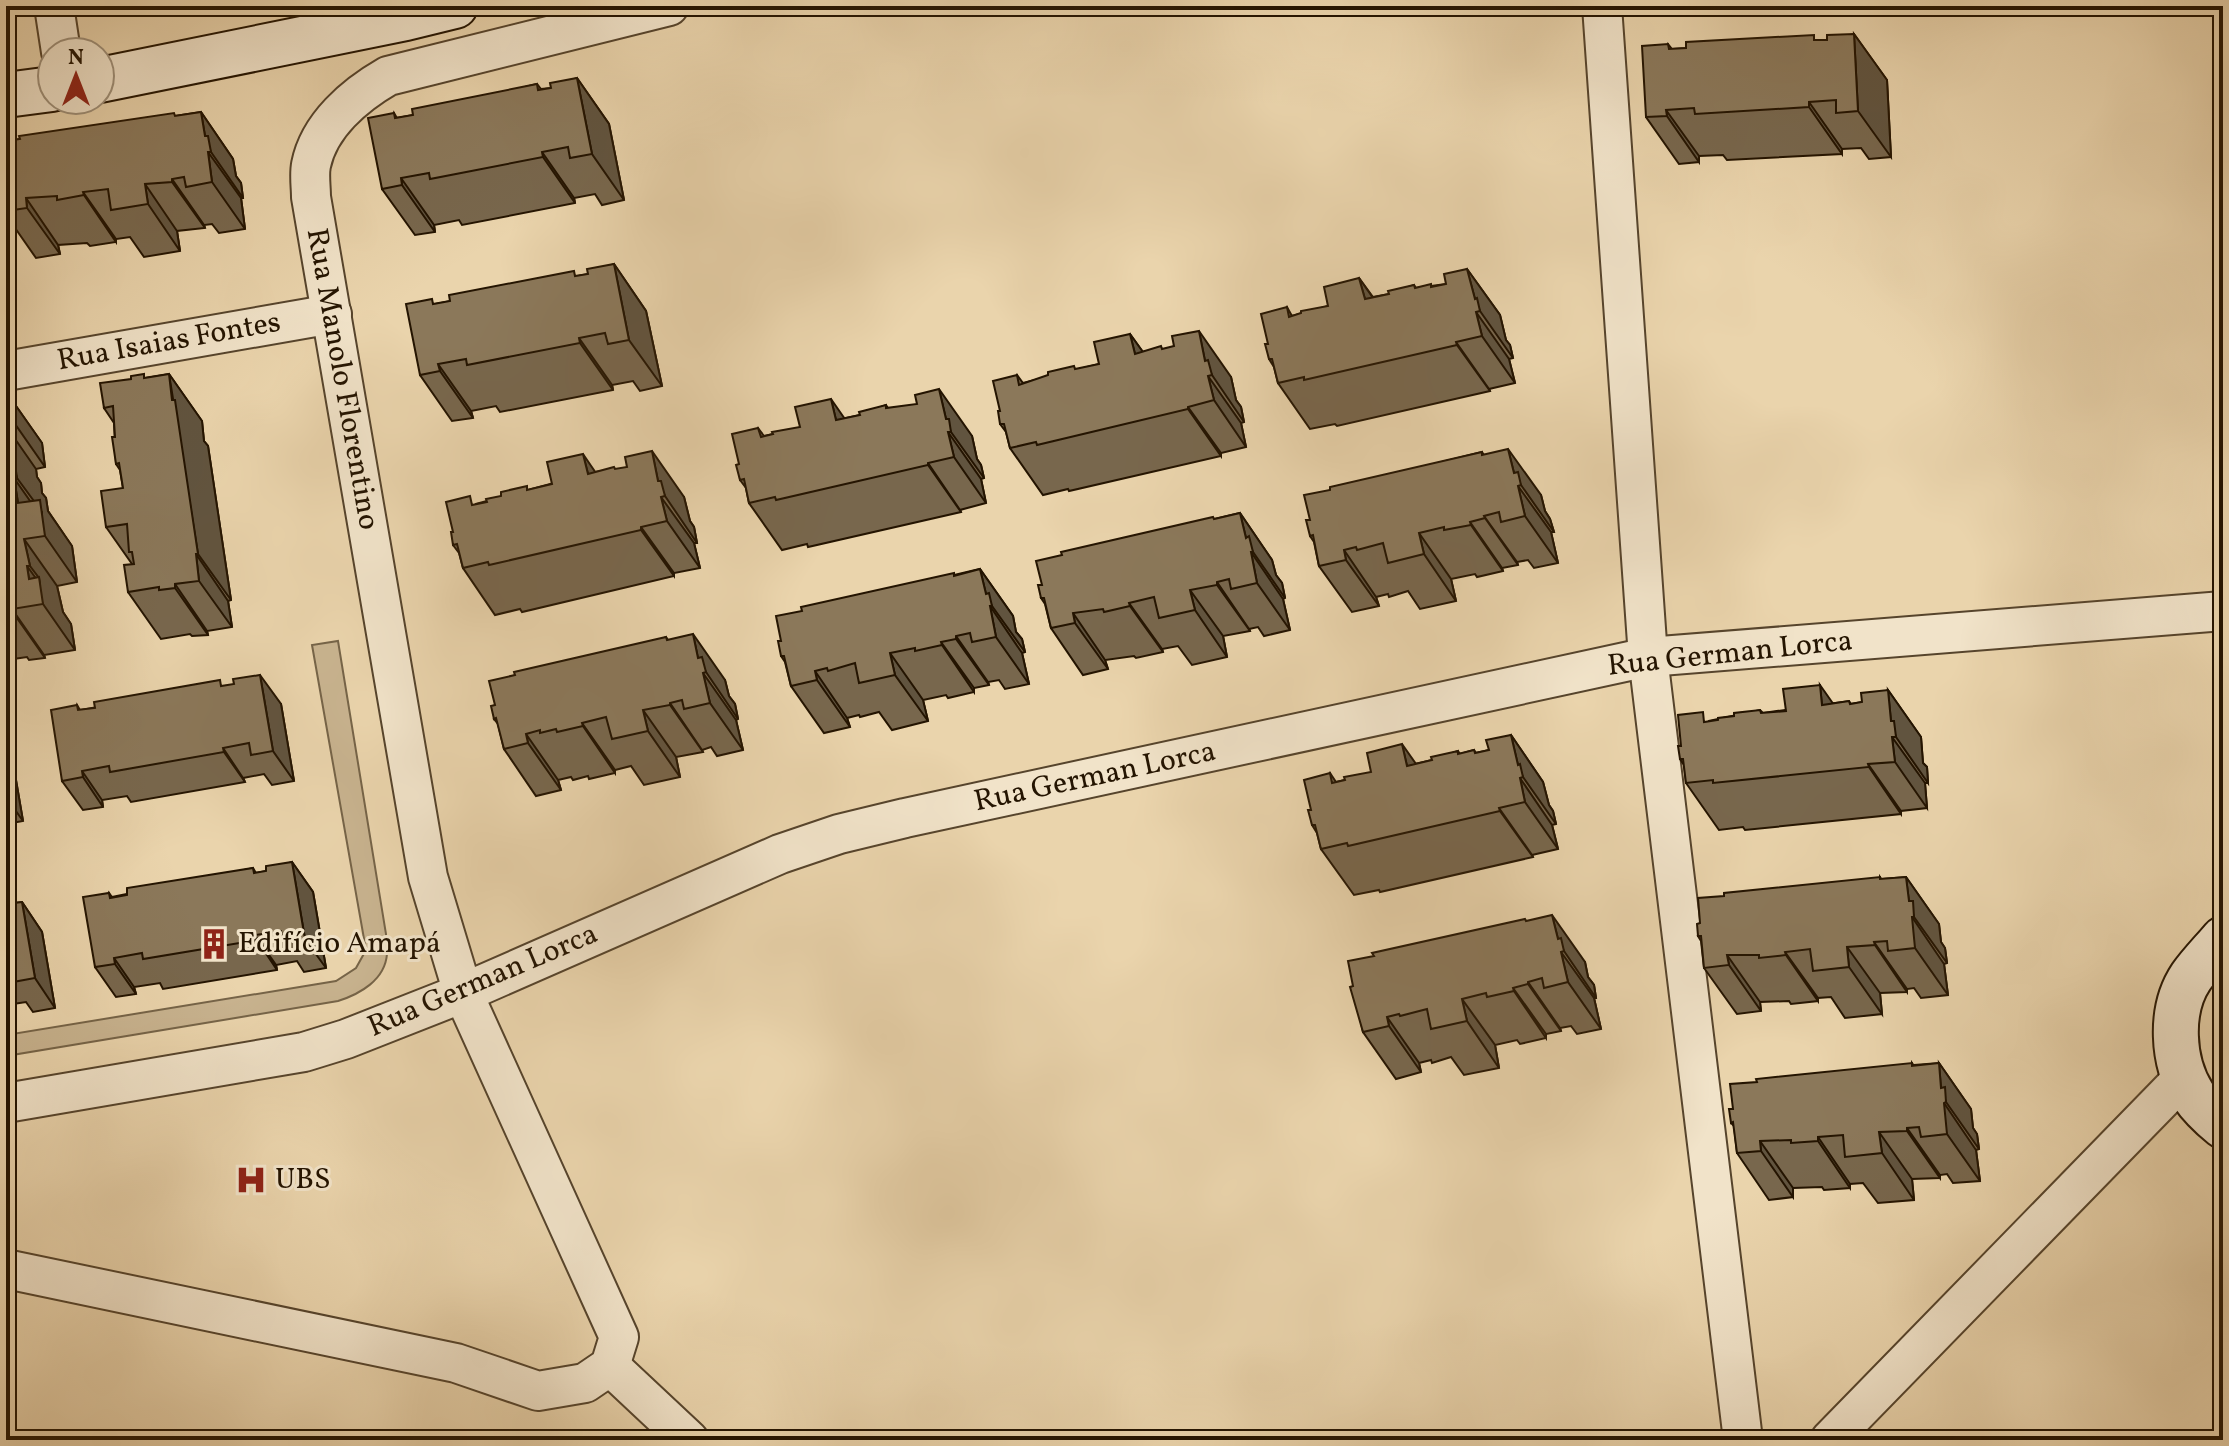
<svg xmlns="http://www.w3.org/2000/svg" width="2229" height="1446" font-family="Vollkorn,serif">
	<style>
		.green { fill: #c8b38f; stroke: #766448; stroke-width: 2 }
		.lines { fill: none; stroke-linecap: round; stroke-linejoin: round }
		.street-casing { stroke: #56442c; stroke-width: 42 }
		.secondary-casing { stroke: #241401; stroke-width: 48 }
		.street { stroke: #f1e3c9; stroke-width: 38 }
		.secondary { stroke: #f1e3c9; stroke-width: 44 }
		.wall { fill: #78674d; stroke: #241401; stroke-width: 2 }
		.shaded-wall { fill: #61543f; stroke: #241401; stroke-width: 2 }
		.building { fill: #8b785a; stroke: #241401; stroke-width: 2 }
		.labels { text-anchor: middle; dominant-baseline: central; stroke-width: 6; stroke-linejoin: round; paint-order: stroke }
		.street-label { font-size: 30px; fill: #241401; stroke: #f1e3c9 }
		.poi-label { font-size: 30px; fill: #241401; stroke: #f1e3c9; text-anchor: start }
	</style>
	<rect width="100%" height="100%" fill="#ead4ac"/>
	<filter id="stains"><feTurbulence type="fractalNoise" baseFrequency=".0025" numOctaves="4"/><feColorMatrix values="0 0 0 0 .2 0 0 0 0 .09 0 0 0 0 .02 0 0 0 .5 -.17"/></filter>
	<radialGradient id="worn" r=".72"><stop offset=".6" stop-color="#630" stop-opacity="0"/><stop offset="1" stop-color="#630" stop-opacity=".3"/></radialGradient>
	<path class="green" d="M 338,641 L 386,934 C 386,940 388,948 387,954 C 385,980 360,994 338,1001 L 6,1056 L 6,1035 L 336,981 L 356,968 L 366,950 L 312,645 Z"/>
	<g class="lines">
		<defs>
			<g id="street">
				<polyline points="54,6 61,52"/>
				<polyline points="1602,6 1648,657 1743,1440"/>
				<polyline points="6,371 332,314"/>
				<polyline points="6,1103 304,1052 346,1039 463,993 780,854 839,834 905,818 1648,657 2223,611"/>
				<path d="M 6,1269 L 456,1363 L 538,1391 L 585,1383 L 610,1366 L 619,1337 L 463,993 L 428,877 L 311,197 C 311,187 309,175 311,165 C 319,125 355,95 388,76 L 669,6"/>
				<polyline points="610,1366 689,1440"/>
				<polyline points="1830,1440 2184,1077"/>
			</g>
			<g id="secondary">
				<polyline points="100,80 406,18 455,6"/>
				<polyline points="6,95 52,89"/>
				<path d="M 2223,939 C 2213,951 2200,964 2191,977 C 2169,1010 2172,1062 2193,1095 C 2201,1107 2212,1117 2223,1126"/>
			</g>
		</defs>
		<use href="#street" class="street-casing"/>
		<use href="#secondary" class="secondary-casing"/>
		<use href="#street" class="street"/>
		<use href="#secondary" class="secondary"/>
	</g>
	<g class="wall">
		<polygon points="1854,34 1887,80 1891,157 1869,159 1861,148 1842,149 1842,154 1727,160 1723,155 1699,156 1699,162 1679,164 1646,117 1668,44 1672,49 1827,40"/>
		<polygon points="577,78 609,124 624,200 602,205 595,194 574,198 575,203 462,225 459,220 434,225 435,232 415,235 382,189 394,113 397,118 413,115 537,84 541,89 551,88"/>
		<polygon points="201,112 233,159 236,176 241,183 243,198 241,198 245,229 219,233 212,224 204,225 205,228 177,231 180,251 144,257 130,237 116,239 116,242 90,246 87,243 58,245 60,254 36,258 6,215 6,141"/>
		<polygon points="614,264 646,311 662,386 640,391 633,381 612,385 613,390 500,412 496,406 471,411 473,418 452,421 420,375 435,304 588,274"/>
		<polygon points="1467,269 1500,315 1506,340 1510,345 1513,358 1509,359 1515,383 1489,389 1490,391 1337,426 1335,424 1310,429 1278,383 1274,367 1269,359 1268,344 1287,307 1292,316 1328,306 1359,278 1373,297 1389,294 1414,285 1416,288 1446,284"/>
		<polygon points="1130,334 1143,352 1163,349 1231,377 1236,400 1241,407 1244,422 1241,423 1246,447 1221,453 1221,456 1069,491 1068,489 1043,495 1010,448 1006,432 1000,424 1000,411 1017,375 1023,383 1099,364"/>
		<polygon points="169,374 202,421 204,441 208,446 231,600 228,601 232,627 207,631 208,635 192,636 190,634 161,639 128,592 132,564 106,527 123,488 120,470 116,464 114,423 104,408 146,378"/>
		<polygon points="9,396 42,443 45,467 36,469 37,477 41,483 42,493 46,498 48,511 72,546 77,582 57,586 63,612 71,624 75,650 44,655 45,658 29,660 27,657 6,660 6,397"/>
		<polygon points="886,405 888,408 972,436 977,459 981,465 984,478 981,479 986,503 960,510 961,512 808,547 807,544 782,550 749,503 746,488 740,480 739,464 758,428 764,436 860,415"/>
		<polygon points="1482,452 1484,455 1541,495 1545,511 1550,519 1554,532 1551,532 1558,563 1534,568 1528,560 1517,562 1518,565 1502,568 1503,571 1477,577 1475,574 1451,579 1456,601 1420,609 1408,591 1389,597 1388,594 1376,597 1379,606 1352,612 1319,566 1314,542 1310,536 1310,520 1330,490"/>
		<polygon points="616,469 684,497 690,521 694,527 697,543 694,543 700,568 674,573 674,576 522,612 520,609 495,615 463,568 459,553 453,545 453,532 476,504 595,472"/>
		<polygon points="1240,513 1272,560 1276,575 1282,583 1285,598 1283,599 1290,630 1264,636 1258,627 1249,629 1250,631 1223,636 1227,657 1192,665 1178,646 1162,649 1163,652 1136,658 1134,656 1105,660 1108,669 1083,675 1051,628 1045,604 1041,598 1215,519"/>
		<polygon points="980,569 1013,616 1016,632 1022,639 1025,652 1022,653 1029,684 1005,689 999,680 988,682 989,685 974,688 974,692 948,698 946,695 923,700 928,721 892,730 879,712 860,717 859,715 847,718 850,727 824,733 791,686 785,662 781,656 781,641 802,611"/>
		<polygon points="666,637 668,640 725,680 729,696 735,704 738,719 736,720 743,750 717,756 711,747 702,750 703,752 676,757 680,777 644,785 631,766 615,770 615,773 589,779 588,776 573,780 571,777 558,780 561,790 536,796 504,749 498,724 494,719"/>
		<polygon points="224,686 281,704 294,781 272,785 264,774 243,778 245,782 131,802 127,796 102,800 103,807 83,810 62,781 77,705 80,710"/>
		<polygon points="1888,690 1921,737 1923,763 1927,767 1928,783 1925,783 1927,808 1901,811 1901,814 1745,830 1743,827 1719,830 1686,783 1684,765 1680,759 1709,721 1760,710 1763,713 1849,701 1851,704 1862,702"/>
		<polygon points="1511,735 1543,782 1549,805 1553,811 1556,824 1552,825 1558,849 1532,855 1533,857 1380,892 1379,890 1354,895 1321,849 1317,833 1312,825 1311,810 1330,773 1336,782 1432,760 1458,751 1460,754 1474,750 1476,753 1489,750"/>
		<polygon points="6,739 10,745 23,821 6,824"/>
		<polygon points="292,862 313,892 326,968 304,972 297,961 276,965 277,970 163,989 160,983 134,987 136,994 116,997 95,967 109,893 112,897 253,868 256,873 266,871"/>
		<polygon points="1906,877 1939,924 1941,942 1945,948 1947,963 1944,964 1948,995 1921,998 1914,988 1907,989 1907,992 1880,993 1882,1014 1845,1018 1831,997 1818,998 1818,1001 1791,1004 1789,1001 1760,1002 1761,1011 1737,1014 1704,968 1701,941 1698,936 1882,879"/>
		<polygon points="22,902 42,932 55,1008 33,1012 26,1002 6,1005 6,904"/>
		<polygon points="1527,921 1585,962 1588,977 1594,985 1596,998 1594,998 1601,1029 1577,1034 1571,1026 1560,1028 1561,1031 1546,1034 1546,1038 1520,1044 1517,1040 1495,1045 1499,1068 1464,1075 1451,1057 1432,1063 1431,1060 1419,1063 1421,1072 1396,1079 1363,1032 1353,986 1374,956"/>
		<polygon points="1939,1063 1971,1109 1973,1128 1977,1134 1979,1149 1976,1150 1980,1181 1953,1183 1947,1174 1940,1175 1940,1178 1912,1179 1914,1200 1878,1203 1863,1183 1850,1184 1850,1188 1824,1190 1822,1187 1793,1188 1793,1197 1769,1200 1737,1153 1734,1126 1731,1123 1733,1109 1914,1065"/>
	</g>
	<g class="shaded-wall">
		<polygon points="1854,34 1887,80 1891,157 1858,111"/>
		<polygon points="577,78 609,124 624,200 592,154"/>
		<polygon points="1809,102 1842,149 1842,154 1809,107"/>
		<polygon points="1666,110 1699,156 1699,162 1667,116"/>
		<polygon points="201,112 233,159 236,176 241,183 243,198 211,152 205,136"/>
		<polygon points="208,152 241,198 245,229 212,182"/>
		<polygon points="542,152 574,198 575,203 543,157"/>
		<polygon points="401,178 434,225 435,232 402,185"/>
		<polygon points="172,179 204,225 205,228 172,182"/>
		<polygon points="145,184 177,231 180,251 148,204"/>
		<polygon points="83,192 116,239 116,242 84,195"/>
		<polygon points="26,198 58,245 60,254 27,208"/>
		<polygon points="614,264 646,311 662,386 629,340"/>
		<polygon points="1467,269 1500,315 1506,340 1510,345 1513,358 1480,311 1475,299"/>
		<polygon points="1359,278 1392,325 1365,299"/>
		<polygon points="1476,312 1509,359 1515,383 1482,336"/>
		<polygon points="1199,331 1231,377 1236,400 1241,407 1244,422 1212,375 1205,361"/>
		<polygon points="1130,334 1163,380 1135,354"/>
		<polygon points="579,338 612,385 613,390 580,343"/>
		<polygon points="1456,342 1489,389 1490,391 1457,345"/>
		<polygon points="438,364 471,411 473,418 440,371"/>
		<polygon points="169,374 202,421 204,441 208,446 231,600 198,554"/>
		<polygon points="1208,376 1241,423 1246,447 1214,400"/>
		<polygon points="939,389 972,436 977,459 981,465 984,478 951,432 946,419"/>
		<polygon points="9,396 42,443 45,467 13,421"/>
		<polygon points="831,399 863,445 836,420"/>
		<polygon points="1188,407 1221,453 1221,456 1188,409"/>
		<polygon points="6,426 36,469 37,477 41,483 42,493 46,498 48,511 72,546 77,582 45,536 18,503 14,478 42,518 42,512 17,478 6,438"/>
		<polygon points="948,432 981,479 986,503 954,457"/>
		<polygon points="1508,449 1541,495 1545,511 1550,519 1554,532 1521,485 1514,473"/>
		<polygon points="652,451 684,497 690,521 694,527 697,543 665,496 658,481"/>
		<polygon points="583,454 615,501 588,474"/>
		<polygon points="928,463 960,510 961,512 928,465"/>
		<polygon points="1518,486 1551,532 1558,563 1525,516"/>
		<polygon points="661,497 694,543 700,568 667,521"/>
		<polygon points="1240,513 1272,560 1276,575 1282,583 1285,598 1253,552 1246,538"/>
		<polygon points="1484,516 1517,562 1518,565 1485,518"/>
		<polygon points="1470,522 1502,568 1503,571 1471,525"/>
		<polygon points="641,527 674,573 674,576 641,530"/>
		<polygon points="1419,533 1451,579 1456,601 1424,554"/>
		<polygon points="24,539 57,586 63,612 71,624 75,650 43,604 29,579 27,566 40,584 39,578 30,566"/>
		<polygon points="1344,550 1376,597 1379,606 1346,560"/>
		<polygon points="1251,552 1283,599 1290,630 1257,583"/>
		<polygon points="196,554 228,601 232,627 199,581"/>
		<polygon points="980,569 1013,616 1016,632 1022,639 1025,652 992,606 986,594"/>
		<polygon points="1217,582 1249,629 1250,631 1217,585"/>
		<polygon points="175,584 207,631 208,635 175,588"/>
		<polygon points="1190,590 1223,636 1227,657 1195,610"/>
		<polygon points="1129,603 1162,649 1163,652 1130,606"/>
		<polygon points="990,606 1022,653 1029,684 996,637"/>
		<polygon points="12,609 44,655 45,658 12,611"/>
		<polygon points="1073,613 1105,660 1108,669 1075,623"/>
		<polygon points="693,634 725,680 729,696 735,704 738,719 706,672 698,658"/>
		<polygon points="956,636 988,682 989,685 956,639"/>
		<polygon points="941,642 974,688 974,692 942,645"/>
		<polygon points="890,653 923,700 928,721 895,675"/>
		<polygon points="815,671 847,718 850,727 817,680"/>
		<polygon points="703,673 736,720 743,750 710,703"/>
		<polygon points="260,675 281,704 294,781 273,751"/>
		<polygon points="1820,685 1853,732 1822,705"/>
		<polygon points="1888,690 1921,737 1923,763 1927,767 1928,783 1896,737 1891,721"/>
		<polygon points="670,703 702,750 703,752 670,705"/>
		<polygon points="643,710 676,757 680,777 648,731"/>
		<polygon points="582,723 615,770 615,773 583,726"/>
		<polygon points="526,734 558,780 561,790 528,743"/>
		<polygon points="1511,735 1543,782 1549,805 1553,811 1556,824 1523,777 1518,765"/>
		<polygon points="1892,737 1925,783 1927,808 1895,762"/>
		<polygon points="6,739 10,745 23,821 6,797"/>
		<polygon points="1402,744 1435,791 1407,766"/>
		<polygon points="223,748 243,778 245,782 224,752"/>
		<polygon points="1868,764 1901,811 1901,814 1869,767"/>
		<polygon points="82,771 102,800 103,807 83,777"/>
		<polygon points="1520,778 1552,825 1558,849 1525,802"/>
		<polygon points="1499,808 1532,855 1533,857 1500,811"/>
		<polygon points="292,862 313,892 326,968 305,939"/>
		<polygon points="1880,877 1912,923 1912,917 1944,964 1948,995 1915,948 1880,879"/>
		<polygon points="1906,877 1939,924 1941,942 1945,948 1947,963 1914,917 1909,901"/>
		<polygon points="22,902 42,932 55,1008 35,978"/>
		<polygon points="1552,915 1585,962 1588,977 1594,985 1596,998 1564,951 1558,939"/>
		<polygon points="255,935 276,965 277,970 257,940"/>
		<polygon points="1874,942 1907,989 1907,992 1875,945"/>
		<polygon points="1847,947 1880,993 1882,1014 1849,967"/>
		<polygon points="1561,952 1594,998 1601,1029 1568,982"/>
		<polygon points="1785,952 1818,998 1818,1001 1786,955"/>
		<polygon points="1727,955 1760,1002 1761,1011 1729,965"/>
		<polygon points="114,958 134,987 136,994 115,964"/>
		<polygon points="1528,982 1560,1028 1561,1031 1528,984"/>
		<polygon points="1513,988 1546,1034 1546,1038 1514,991"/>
		<polygon points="1462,999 1495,1045 1499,1068 1467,1021"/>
		<polygon points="1387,1017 1419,1063 1421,1072 1389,1026"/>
		<polygon points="1912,1063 1944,1108 1944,1103 1976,1150 1980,1181 1947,1134 1912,1066"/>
		<polygon points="1939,1063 1971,1109 1973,1128 1977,1134 1979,1149 1946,1102 1941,1088"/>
		<polygon points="1907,1128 1940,1175 1940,1178 1907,1131"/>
		<polygon points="1879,1132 1912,1179 1914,1200 1882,1153"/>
		<polygon points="1818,1137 1850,1184 1850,1188 1818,1141"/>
		<polygon points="1760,1141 1793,1188 1793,1197 1761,1151"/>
	</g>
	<g class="building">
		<polygon points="1854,34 1858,111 1836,113 1836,100 1809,102 1809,107 1695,114 1694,108 1666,110 1667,116 1646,117 1642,46 1668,44 1669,49 1686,48 1686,42 1814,35 1814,40 1827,40 1827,35"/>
		<polygon points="577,78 592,154 570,158 568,147 542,152 543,157 430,179 429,173 401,178 402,185 382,189 368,118 394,113 395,118 413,115 412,109 537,84 538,90 551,88 550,83"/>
		<polygon points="201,112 205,136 208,136 211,152 208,152 212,182 186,187 184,177 172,179 172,182 145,184 148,204 111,210 108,189 83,192 84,195 57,200 57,196 26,198 27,208 6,211 6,141 20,139 19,136 174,113 175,116"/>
		<polygon points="614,264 629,340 608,344 605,333 579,338 580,343 467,365 466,359 438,364 440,371 420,375 406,304 432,299 433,304 450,301 449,295 574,271 575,276 588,274 587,269"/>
		<polygon points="1467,269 1475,299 1477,298 1480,311 1476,312 1482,336 1456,342 1457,345 1304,380 1304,377 1278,383 1272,359 1269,359 1265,344 1268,344 1261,314 1287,307 1289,317 1301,313 1301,311 1328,306 1324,287 1359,278 1365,299 1389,294 1388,291 1414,285 1415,288 1431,284 1431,287 1446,284 1444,274"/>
		<polygon points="1199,331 1205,361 1208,360 1212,375 1208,376 1214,400 1188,407 1188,409 1037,445 1036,442 1010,448 1004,424 1000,424 998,411 1000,411 993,381 1017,375 1019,385 1048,375 1048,372 1074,366 1075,369 1099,364 1094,342 1130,334 1135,354 1161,346 1162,349 1174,346 1172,336"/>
		<polygon points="144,374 144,378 169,374 172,400 175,400 198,554 196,554 199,581 175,584 175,588 159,590 159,587 128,592 124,565 134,564 132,552 129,552 127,524 106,527 101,491 123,488 119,463 116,464 112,437 115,437 113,406 104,408 100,383 131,379 131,376"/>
		<polygon points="939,389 946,419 949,419 951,432 948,432 954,457 928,463 928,465 776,500 775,497 749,503 744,479 740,480 736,465 739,464 732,434 758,428 761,437 773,434 772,432 800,427 795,407 831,399 836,420 860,415 859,412 886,405 886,408 917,404 915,395"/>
		<polygon points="9,396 13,421 6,422 6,397"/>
		<polygon points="6,436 8,436 10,452 13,451 17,478 14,478 18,503 40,500 45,536 24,539 30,566 27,566 29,579 39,577 43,604 12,609 12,611 6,612"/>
		<polygon points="1508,449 1514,473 1518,472 1521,485 1518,486 1525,516 1501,522 1499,512 1484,516 1485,518 1470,522 1471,525 1444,530 1444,527 1419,533 1424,554 1388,563 1383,543 1357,550 1356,547 1344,550 1346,560 1319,566 1313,535 1310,536 1306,520 1310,520 1304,495 1330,490 1330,487 1482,452 1482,455"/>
		<polygon points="652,451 658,481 661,481 665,496 661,497 667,521 641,527 641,530 489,565 488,562 463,568 457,544 453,545 451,532 453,532 446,502 470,496 472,505 487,502 486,499 501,496 501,492 527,486 527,490 552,484 547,462 583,454 588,474 614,467 615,469 627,467 625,457"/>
		<polygon points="1240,513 1246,538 1249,536 1253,552 1251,552 1257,583 1231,589 1229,579 1217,582 1217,585 1190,590 1195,610 1159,618 1154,597 1129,603 1130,606 1104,612 1103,609 1073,613 1075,623 1051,628 1044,598 1041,598 1038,585 1042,585 1036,561 1062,555 1061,552 1213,517 1214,519"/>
		<polygon points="980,569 986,594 989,593 992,606 990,606 996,637 972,642 970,633 956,636 956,639 941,642 942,645 915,651 915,648 890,653 895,675 859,683 855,663 828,671 827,668 815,671 817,680 791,686 784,656 781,656 778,641 781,641 776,616 802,611 801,607 954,573 954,576"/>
		<polygon points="693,634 698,658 702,657 706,672 703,673 710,703 684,709 682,700 670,703 670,705 643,710 648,731 612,739 606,717 582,723 583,726 557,732 556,729 540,733 540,730 526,734 528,743 504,749 496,718 494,719 491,706 495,705 489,681 515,675 514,672 666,637 667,640"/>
		<polygon points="260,675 273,751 251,755 249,743 223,748 224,752 110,772 109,766 82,771 83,777 62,781 51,710 77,705 78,710 95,708 94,702 220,680 221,686 234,684 233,679"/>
		<polygon points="1820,685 1822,705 1849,701 1850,704 1862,702 1861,693 1888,690 1891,721 1894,721 1896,737 1892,737 1895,762 1868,764 1869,767 1713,783 1713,780 1686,783 1683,759 1680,759 1678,746 1681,746 1678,715 1703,712 1704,722 1718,720 1718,718 1734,716 1734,713 1760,710 1761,713 1786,711 1783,689"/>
		<polygon points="1511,735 1518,765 1520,764 1523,777 1520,778 1525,802 1499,808 1500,811 1348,846 1347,843 1321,849 1315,825 1312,825 1308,810 1311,810 1304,780 1330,773 1332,783 1345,780 1344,777 1371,772 1367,753 1402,744 1407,766 1432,760 1431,757 1458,751 1458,754 1474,750 1475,753 1489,750 1486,740"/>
		<polygon points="292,862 305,939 284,942 281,931 255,935 257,940 143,959 142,953 114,958 115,964 95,967 83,897 109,893 110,898 127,895 127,888 253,868 254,873 266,871 266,866"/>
		<polygon points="1880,877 1880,879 1906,877 1909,901 1913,901 1914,917 1912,917 1915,948 1888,951 1887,941 1874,942 1875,945 1847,947 1849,967 1813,971 1810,949 1785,952 1786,955 1759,958 1759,955 1727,955 1729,965 1704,968 1701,936 1698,936 1697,924 1700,923 1698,898 1724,896 1724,893"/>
		<polygon points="22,902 35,978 13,982 11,971 6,972 6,904"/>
		<polygon points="1552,915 1558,939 1561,938 1564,951 1561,952 1568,982 1544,988 1542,978 1528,982 1528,984 1513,988 1514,991 1487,997 1486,993 1462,999 1467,1021 1431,1029 1427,1009 1400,1016 1399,1014 1387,1017 1389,1026 1363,1032 1350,987 1353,986 1348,961 1374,956 1372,953 1525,919 1526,921"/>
		<polygon points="1912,1063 1912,1066 1939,1063 1941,1088 1945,1087 1946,1102 1944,1103 1947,1134 1921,1137 1919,1127 1907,1128 1907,1131 1879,1132 1882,1153 1845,1157 1843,1135 1818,1137 1818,1141 1791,1143 1791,1140 1760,1141 1761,1151 1737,1153 1733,1122 1731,1123 1729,1109 1733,1109 1730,1084 1757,1082 1756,1079"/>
	</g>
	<defs>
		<symbol id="building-bare" viewBox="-9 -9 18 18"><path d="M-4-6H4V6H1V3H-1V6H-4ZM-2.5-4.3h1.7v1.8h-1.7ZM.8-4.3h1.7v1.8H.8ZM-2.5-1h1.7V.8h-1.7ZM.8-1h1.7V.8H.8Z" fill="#8f2418" stroke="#f1e3c9" stroke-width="2.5" paint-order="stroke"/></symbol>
		<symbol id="hospital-bare" viewBox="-9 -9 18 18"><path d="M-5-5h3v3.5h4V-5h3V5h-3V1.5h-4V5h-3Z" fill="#8f2418" stroke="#f1e3c9" stroke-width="2.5" paint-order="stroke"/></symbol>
	</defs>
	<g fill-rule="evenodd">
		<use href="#building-bare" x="192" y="922" width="44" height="44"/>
		<use href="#hospital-bare" x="229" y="1158" width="44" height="44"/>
	</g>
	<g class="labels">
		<g class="street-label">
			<text transform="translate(169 342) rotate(-10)">Rua Isaias Fontes</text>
			<text transform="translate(342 379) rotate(80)">Rua Manolo Florentino</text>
			<text transform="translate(1730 654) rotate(-6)">Rua German Lorca</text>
			<text transform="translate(1095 777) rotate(-12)">Rua German Lorca</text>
			<text transform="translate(483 981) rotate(-23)">Rua German Lorca</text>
		</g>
		<g class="poi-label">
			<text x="238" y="944">Edifício Amapá</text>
			<text x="275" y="1180">UBS</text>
		</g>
	</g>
	<rect width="2229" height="1446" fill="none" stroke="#ead4ac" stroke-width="32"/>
	<rect x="8" y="8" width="2213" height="1430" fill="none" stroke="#241401" stroke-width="4"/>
	<rect x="16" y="16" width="2197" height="1414" fill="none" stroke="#241401" stroke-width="2"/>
	<g transform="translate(76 76)"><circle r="38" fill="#f1e3c9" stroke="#9f9079" stroke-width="2"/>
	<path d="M0-6L14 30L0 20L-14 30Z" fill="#8f2418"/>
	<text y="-12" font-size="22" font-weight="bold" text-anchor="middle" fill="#241401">N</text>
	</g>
	<rect width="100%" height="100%" filter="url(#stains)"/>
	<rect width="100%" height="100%" fill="url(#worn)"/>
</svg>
